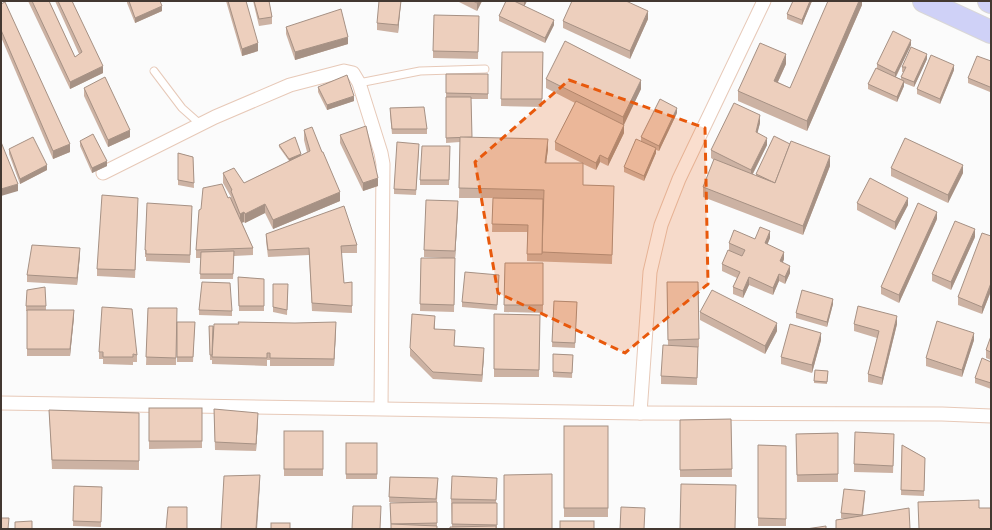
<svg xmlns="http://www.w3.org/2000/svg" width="992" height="530" font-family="'Sofia Sans Condensed',sans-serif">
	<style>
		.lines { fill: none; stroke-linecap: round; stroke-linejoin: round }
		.lane-casing { stroke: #e7c9b8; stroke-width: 9 }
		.street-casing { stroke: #e7c9b8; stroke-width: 15 }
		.highway-casing { stroke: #d9d7d6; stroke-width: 24 }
		.lane { stroke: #fff; stroke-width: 7 }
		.street { stroke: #fff; stroke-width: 13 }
		.highway { stroke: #cfd1f7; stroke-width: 22 }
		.wall { fill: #ccb2a3 }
		.shaded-wall { fill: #a69184 }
		.building { fill: #edcfbd; stroke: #a69184 }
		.marked { fill: #e8590c; fill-opacity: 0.2; stroke: #e8590c; stroke-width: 3; stroke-dasharray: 8 5; stroke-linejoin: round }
	</style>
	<rect width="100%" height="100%" fill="#fbfbfb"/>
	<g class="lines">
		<defs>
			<g id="lane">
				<polyline points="154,71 182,108 200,124"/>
				<polyline points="359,83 420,71 485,69"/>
			</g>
			<g id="street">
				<polyline points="103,173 215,117 290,85 344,71 353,73 359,83 381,153 383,164 381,408"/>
				<polyline points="1,403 640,413 942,414 991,416"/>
				<polyline points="640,413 650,272 661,225 679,179 764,1"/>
			</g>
			<g id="highway">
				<polyline points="924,1 991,32"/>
				<polyline points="989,1 991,2"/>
			</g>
		</defs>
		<use href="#lane" class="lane-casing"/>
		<use href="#street" class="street-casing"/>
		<use href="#highway" class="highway-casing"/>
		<use href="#lane" class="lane"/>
		<use href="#street" class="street"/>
		<use href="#highway" class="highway"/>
	</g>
	<g class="wall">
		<polygon points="28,1 49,1 75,57 79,54 55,1 72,1 103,73 70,89"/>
		<polygon points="127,1 160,1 162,11 135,23 127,3"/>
		<polygon points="226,1 246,1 258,51 242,56"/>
		<polygon points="253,1 269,1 272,17 272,24 259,26"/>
		<polygon points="401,1 398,33 377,30 377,23"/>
		<polygon points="457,1 482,1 477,11"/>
		<polygon points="506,1 527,1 524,6 554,25 545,43 499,21 499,16"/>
		<polygon points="812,1 802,25 787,19 787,14"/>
		<polygon points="862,1 862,5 807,131 738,101 738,91 786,64 778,82 790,88"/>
		<polygon points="1,4 70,152 53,159 1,37"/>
		<polygon points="479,16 478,59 433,58 433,51"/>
		<polygon points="648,19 630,59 563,28 563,21"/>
		<polygon points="286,27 348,44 295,60 286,34"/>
		<polygon points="911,45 896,77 901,79 901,77 904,72 902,72 902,67 927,59 914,87 904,83 904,86 897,102 868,89 868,84 877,68 877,64"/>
		<polygon points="502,52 543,52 542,107 501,106"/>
		<polygon points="991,61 991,91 990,92 968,83 968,78"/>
		<polygon points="954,70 940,104 917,94 917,89"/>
		<polygon points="446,74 488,74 488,99 471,99 472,138 548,149 546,163 582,163 555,150 555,142 575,103 546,88 546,79 641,89 623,125 624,133 608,166 600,162 596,170 583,164 583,185 614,186 612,264 527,261 527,232 492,232 493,198 459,198 460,142 446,143"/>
		<polygon points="318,87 354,101 327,110 318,92"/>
		<polygon points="84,88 130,137 108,147 84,96"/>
		<polygon points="390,108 427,129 427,134 392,134 390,114"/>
		<polygon points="677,113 659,151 656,150 656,153 644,181 624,172 624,167 641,142 641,137"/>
		<polygon points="760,123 757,133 767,145 753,174 756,176 756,174 830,166 803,235 703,197 703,187 714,160 711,158 711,150"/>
		<polygon points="304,130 340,201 273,229 265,213 245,223 244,222 242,223 253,248 253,255 234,256 233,279 200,279 201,258 196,258 196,250 228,198 231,198 231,197 223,183 223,173 244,183 289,161 279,147 279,145 301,155 307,152 304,140"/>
		<polygon points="340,135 378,186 363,191 340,143"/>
		<polygon points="80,141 107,166 92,173 80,146"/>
		<polygon points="450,146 449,185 420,185 420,180"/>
		<polygon points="9,149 47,170 20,184 9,154"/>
		<polygon points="419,149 416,195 394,194 394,189"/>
		<polygon points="178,153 193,157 194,188 178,185"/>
		<polygon points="891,168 963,173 948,203 891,176"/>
		<polygon points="857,203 908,205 895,230 857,210"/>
		<polygon points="138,206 135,278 97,276 97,269"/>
		<polygon points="458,208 455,259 454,312 420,311 421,258 443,258 424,257 424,250"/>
		<polygon points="192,213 190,263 146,261 146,257 145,257 145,250"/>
		<polygon points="937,219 899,303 881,294 881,287"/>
		<polygon points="266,234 357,245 357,253 341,253 344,283 352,282 352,313 312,311 309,255 268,257 266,241"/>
		<polygon points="991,236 991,291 982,314 958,305 958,297"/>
		<polygon points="975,237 951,290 932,281 932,274"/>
		<polygon points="770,238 767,244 784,259 783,262 790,273 785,284 779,281 773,295 749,285 743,298 733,294 733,287 737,278 722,271 722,264 729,250 729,243 755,239"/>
		<polygon points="80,255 77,285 27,282 27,275"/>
		<polygon points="505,263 543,263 543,313 504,312"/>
		<polygon points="238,277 264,279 264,311 239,311"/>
		<polygon points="499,280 497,310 462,307 462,302"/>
		<polygon points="667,282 698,282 699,347 693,347 698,354 697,385 661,384 661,376 668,346"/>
		<polygon points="273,284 288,289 287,315 273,312"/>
		<polygon points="554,301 577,302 575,348 552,347"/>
		<polygon points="833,304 827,327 796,318 796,313"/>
		<polygon points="26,306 46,306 46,310 74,317 70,356 27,356 27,311 26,311"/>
		<polygon points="148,308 177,322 195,322 193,362 177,362 177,327 176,365 146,365"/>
		<polygon points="199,310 232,311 232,316 199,315"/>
		<polygon points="700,312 777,331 765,354 700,320"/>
		<polygon points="494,314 540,315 539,377 494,377"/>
		<polygon points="435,323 435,329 455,337 454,346 484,355 482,382 433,379 410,356 410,348"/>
		<polygon points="854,324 897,324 882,385 868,382 868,374 877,338 854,331"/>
		<polygon points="209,326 336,330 334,366 270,366 270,360 267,360 267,366 212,364 212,360 210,360"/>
		<polygon points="991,336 991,360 986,358 986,350"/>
		<polygon points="821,340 812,373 781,364 781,357"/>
		<polygon points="974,340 962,377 926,366 926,358"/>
		<polygon points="99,352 137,355 137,362 133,362 133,365 103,364 103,359 99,359"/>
		<polygon points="553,354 573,355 572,378 553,377"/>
		<polygon points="991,362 991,389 975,383 975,378"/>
		<polygon points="815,370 828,371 827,384 814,383"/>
		<polygon points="149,408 202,408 202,448 149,449"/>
		<polygon points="214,409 258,420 256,451 215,450"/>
		<polygon points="49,410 139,413 139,470 52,469"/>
		<polygon points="731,419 732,477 680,477 680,420"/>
		<rect x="564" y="426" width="44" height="91"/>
		<rect x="284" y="431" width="39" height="45"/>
		<polygon points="838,433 838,482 797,482 796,434"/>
		<polygon points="894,441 893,473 854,472 854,464"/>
		<rect x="346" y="443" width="31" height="36"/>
		<polygon points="758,445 786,446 786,526 758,526"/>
		<polygon points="902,445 925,458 924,496 901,495"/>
		<polygon points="390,477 438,478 437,502 437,529 391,529 390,503 402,503 389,502"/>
		<polygon points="497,478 496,503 497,503 497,529 450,529 452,527 451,499"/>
		<polygon points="74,486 102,487 101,527 73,526"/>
		<polygon points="865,496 863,516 910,529 836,529 836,520 846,518 841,518 841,513"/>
	</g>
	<g class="shaded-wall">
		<polygon points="401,1 398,33 398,25"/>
		<polygon points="478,1 482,1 477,11 477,3"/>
		<polygon points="524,1 527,1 524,7"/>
		<polygon points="810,1 812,1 802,25 802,20"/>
		<polygon points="859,1 862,1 862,5 807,131 807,121"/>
		<polygon points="162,6 162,11 135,23 135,18"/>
		<polygon points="648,11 648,19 630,59 630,51"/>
		<polygon points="554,20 554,25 545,43 545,38"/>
		<polygon points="348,37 348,44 295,60 295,52"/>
		<polygon points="911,40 911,45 895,78 895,73"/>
		<polygon points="258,43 258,51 242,56 242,49"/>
		<polygon points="786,54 786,64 774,90 774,81"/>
		<polygon points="927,54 927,59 914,87 914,82"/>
		<polygon points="954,65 954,70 940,104 940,99"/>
		<polygon points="103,66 103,73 70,89 70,82"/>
		<polygon points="641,80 641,89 623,127 623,117"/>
		<polygon points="904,81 904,86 897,102 897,97"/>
		<polygon points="354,96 354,101 327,110 327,105"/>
		<polygon points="677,108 677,113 659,151 659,146"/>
		<polygon points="760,115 760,123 756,139 756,132"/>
		<polygon points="624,125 624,133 608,166 608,159"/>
		<polygon points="130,130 130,137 108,147 108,140"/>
		<polygon points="767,138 767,145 751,177 751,170"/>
		<polygon points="548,139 548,149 545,172 545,163"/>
		<polygon points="70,144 70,152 53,159 53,151"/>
		<polygon points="656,148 656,153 644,181 644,176"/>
		<polygon points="301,154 301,156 289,162 289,159"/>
		<polygon points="600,155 600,162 596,170 596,163"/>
		<polygon points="830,156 830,166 803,235 803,226"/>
		<polygon points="107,161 107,166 92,173 92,168"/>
		<polygon points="47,165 47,170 20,184 20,179"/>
		<polygon points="963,165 963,173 948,203 948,195"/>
		<polygon points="378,178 378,186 363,191 363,183"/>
		<polygon points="18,184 18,191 1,196 1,189"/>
		<polygon points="340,192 340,201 273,229 273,220"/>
		<polygon points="908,198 908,205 895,230 895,222"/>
		<polygon points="458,201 458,208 455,259 455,251"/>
		<polygon points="265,204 265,213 245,223 245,214"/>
		<polygon points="244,212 244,222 240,223 240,214"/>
		<polygon points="937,212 937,219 899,303 899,295"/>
		<polygon points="975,229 975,237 951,290 951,282"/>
		<polygon points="770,231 770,238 765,251 765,243"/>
		<polygon points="80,248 80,255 77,285 77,278"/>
		<polygon points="784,252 784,259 780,269 780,261"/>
		<polygon points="790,266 790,273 785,284 785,277"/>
		<polygon points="779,274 779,281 773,295 773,288"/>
		<polygon points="749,277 749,285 743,298 743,291"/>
		<polygon points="991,283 991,291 982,314 982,307"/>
		<polygon points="833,299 833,304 827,327 827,322"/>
		<polygon points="74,310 74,317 70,356 70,349"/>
		<polygon points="897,316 897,324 882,385 882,378"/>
		<polygon points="336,322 336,330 334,366 334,359"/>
		<polygon points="777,323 777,331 765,354 765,346"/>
		<polygon points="821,333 821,340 812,373 812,365"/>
		<polygon points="974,333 974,340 962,377 962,370"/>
		<polygon points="484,348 484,355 482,382 482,375"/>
		<polygon points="258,413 258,420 256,451 256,444"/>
		<polygon points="260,475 260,483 257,529 256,529"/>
	</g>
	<g class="building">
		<polygon points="32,1 49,1 75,57 82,52 58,1 72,1 103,66 70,82"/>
		<polygon points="129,1 160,1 162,6 135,18"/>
		<polygon points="228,1 246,1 258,43 242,49"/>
		<polygon points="254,1 269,1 272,17 259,19"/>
		<polygon points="379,1 401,1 398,25 377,23"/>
		<polygon points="473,1 478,1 477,3"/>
		<polygon points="506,1 514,1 554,20 545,38 499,16"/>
		<polygon points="572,1 626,1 648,11 630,51 563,21"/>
		<polygon points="793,1 810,1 802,20 787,14"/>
		<polygon points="828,1 859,1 807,121 738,91 760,43 786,54 774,81 790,88"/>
		<polygon points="5,2 70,144 53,151 1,30 1,4"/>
		<polygon points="341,9 348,37 295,52 286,27"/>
		<polygon points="434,15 479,16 478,52 433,51"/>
		<polygon points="893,31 911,40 895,73 877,64"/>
		<polygon points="565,41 641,80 623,117 546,79"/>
		<polygon points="911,47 927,54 914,82 901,77 906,67 902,67"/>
		<polygon points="502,52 543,52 542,99 501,99"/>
		<polygon points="931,55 954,65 940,99 917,89"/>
		<polygon points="977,56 991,61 991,86 990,87 968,78"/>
		<polygon points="876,68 904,81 897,97 868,84"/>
		<polygon points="446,74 488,74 488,94 446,93"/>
		<polygon points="347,75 354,96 327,105 318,87"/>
		<polygon points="105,77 130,130 108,140 84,88"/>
		<polygon points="446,97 471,97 472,137 446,138"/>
		<polygon points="660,99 677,108 659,146 641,137"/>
		<polygon points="576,101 624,125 608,159 600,155 596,163 555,142"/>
		<polygon points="734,103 760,115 756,132 767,138 751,170 711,150"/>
		<polygon points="424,107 427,129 392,129 390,108"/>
		<polygon points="366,126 378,178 363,183 340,135"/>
		<polygon points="312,127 322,152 323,152 340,192 273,220 265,204 245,214 244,212 240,214 231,191 232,190 223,173 234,168 244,183 310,151 304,130"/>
		<polygon points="93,134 107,161 92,168 80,141"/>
		<polygon points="774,136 790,144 775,183 756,174"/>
		<polygon points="33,137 47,165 20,179 9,149"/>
		<polygon points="295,137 301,154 289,159 279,145"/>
		<polygon points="460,137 548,139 545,163 583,163 583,185 614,186 612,255 542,252 544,190 459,188"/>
		<polygon points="905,138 963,165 948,195 891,168"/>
		<polygon points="636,139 656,148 644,176 624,167"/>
		<polygon points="791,141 830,156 803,226 703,187 714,159 775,183"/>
		<polygon points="1,142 18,184 1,189"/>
		<polygon points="397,142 419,144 416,190 394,189"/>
		<polygon points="422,146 450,146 449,180 420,180"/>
		<polygon points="178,153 193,157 194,183 178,180"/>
		<polygon points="870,178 908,198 895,222 857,203"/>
		<polygon points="222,184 228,198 230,197 253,248 196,250 199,210 201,209 203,188"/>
		<polygon points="102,195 138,198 135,270 97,269"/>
		<polygon points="493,198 543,199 542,254 527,254 528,225 492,224"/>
		<polygon points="426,200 458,201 455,251 424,250"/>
		<polygon points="147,203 192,206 190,255 146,254 146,250 145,250"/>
		<polygon points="918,203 937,212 899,295 881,287"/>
		<polygon points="344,206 357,245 341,246 344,283 352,282 352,306 312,303 309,248 268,250 266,234"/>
		<polygon points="955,221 975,229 951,282 932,274"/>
		<polygon points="760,227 770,231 765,243 784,252 780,261 790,266 785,277 779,274 773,288 749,277 743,291 733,287 740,272 722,264 728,250 742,256 745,250 729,243 734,230 755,239"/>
		<polygon points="982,233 991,236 991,283 982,307 958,297"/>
		<polygon points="32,245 80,248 77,278 27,275"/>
		<polygon points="234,251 233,274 200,274 201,252"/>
		<polygon points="421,258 455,258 454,305 420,304"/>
		<polygon points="505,263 543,263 543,305 504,305"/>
		<polygon points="465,272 499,275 497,305 462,302"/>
		<polygon points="238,277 264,279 264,306 239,306"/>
		<polygon points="202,282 230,283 232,311 199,310"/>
		<polygon points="667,282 698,282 699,339 668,340"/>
		<polygon points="273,284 288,284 287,310 273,307"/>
		<polygon points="45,287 46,306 26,306 27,290"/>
		<polygon points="712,290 777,323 765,346 700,312"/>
		<polygon points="802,290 833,299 827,322 796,313"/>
		<polygon points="554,301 577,302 575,343 552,342"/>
		<polygon points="858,306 897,316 882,378 868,374 879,331 854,324"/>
		<polygon points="102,307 132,309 137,355 133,354 133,357 103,357 103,352 99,352"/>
		<polygon points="148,308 177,308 176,358 146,357"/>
		<polygon points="27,310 74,310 70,349 27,349"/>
		<polygon points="412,314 435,316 434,329 455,330 454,346 484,348 482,375 433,372 410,348"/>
		<polygon points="494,314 540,315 539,370 494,369"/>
		<polygon points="937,321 974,333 962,370 926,358"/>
		<polygon points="177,322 195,322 193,357 177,357"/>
		<polygon points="238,322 295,323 336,322 334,359 270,358 270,353 267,353 267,358 212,357 214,324 239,324"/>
		<polygon points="790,324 821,333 812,365 781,357"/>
		<polygon points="209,326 213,326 212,355 210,355"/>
		<polygon points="991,336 991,352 986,350"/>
		<polygon points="663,345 698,347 697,378 661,376"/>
		<polygon points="553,354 573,355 572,373 553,372"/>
		<polygon points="982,358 991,362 991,383 975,378"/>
		<polygon points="815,370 828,371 827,382 814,381"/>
		<rect x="149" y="408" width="53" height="33"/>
		<polygon points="214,409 258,413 256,444 215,442"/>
		<polygon points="49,410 139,413 139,461 52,460"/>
		<polygon points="731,419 732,469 680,470 680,420"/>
		<rect x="564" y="426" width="44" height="82"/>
		<rect x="284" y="431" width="39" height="38"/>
		<polygon points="855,432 894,434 893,466 854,464"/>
		<polygon points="838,433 838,474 797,475 796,434"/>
		<rect x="346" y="443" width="31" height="31"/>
		<polygon points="758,445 786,446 786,519 758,518"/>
		<polygon points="902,445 925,458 924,491 901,490"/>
		<polygon points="552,474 552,529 504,529 504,475"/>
		<polygon points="260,475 256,529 221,529 224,476"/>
		<polygon points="452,476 497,478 496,500 451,499"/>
		<polygon points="390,477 438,478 436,499 389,497"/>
		<polygon points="681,484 736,485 735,529 680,529"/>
		<polygon points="74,486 102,487 101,522 73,521"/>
		<polygon points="844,489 865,491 862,515 841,513"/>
		<polygon points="979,500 979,508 991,508 991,529 919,529 918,502"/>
		<polygon points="437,502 437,523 391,524 390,503"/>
		<polygon points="452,503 497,503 497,525 452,524"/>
		<polygon points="353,506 381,506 380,529 352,529"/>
		<polygon points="168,507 187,507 187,529 166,529"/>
		<polygon points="621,507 645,508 644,529 620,529"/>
		<polygon points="909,508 910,529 836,529 836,520"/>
		<polygon points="1,518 9,518 8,529 1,529"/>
		<polygon points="32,521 32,529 15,529 15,522"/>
		<rect x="560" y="521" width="34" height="8"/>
		<rect x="271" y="523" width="19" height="6"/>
		<polygon points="391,524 437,526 437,529 391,529"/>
		<polygon points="496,526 496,529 450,529 450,527"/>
		<polygon points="826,526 826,529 806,529"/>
	</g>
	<path class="marked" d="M 569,80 L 705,128 L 708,284 L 625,353 L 498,293 L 475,162 Z"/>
	<rect width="992" height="530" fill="none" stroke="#433831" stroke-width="4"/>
</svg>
